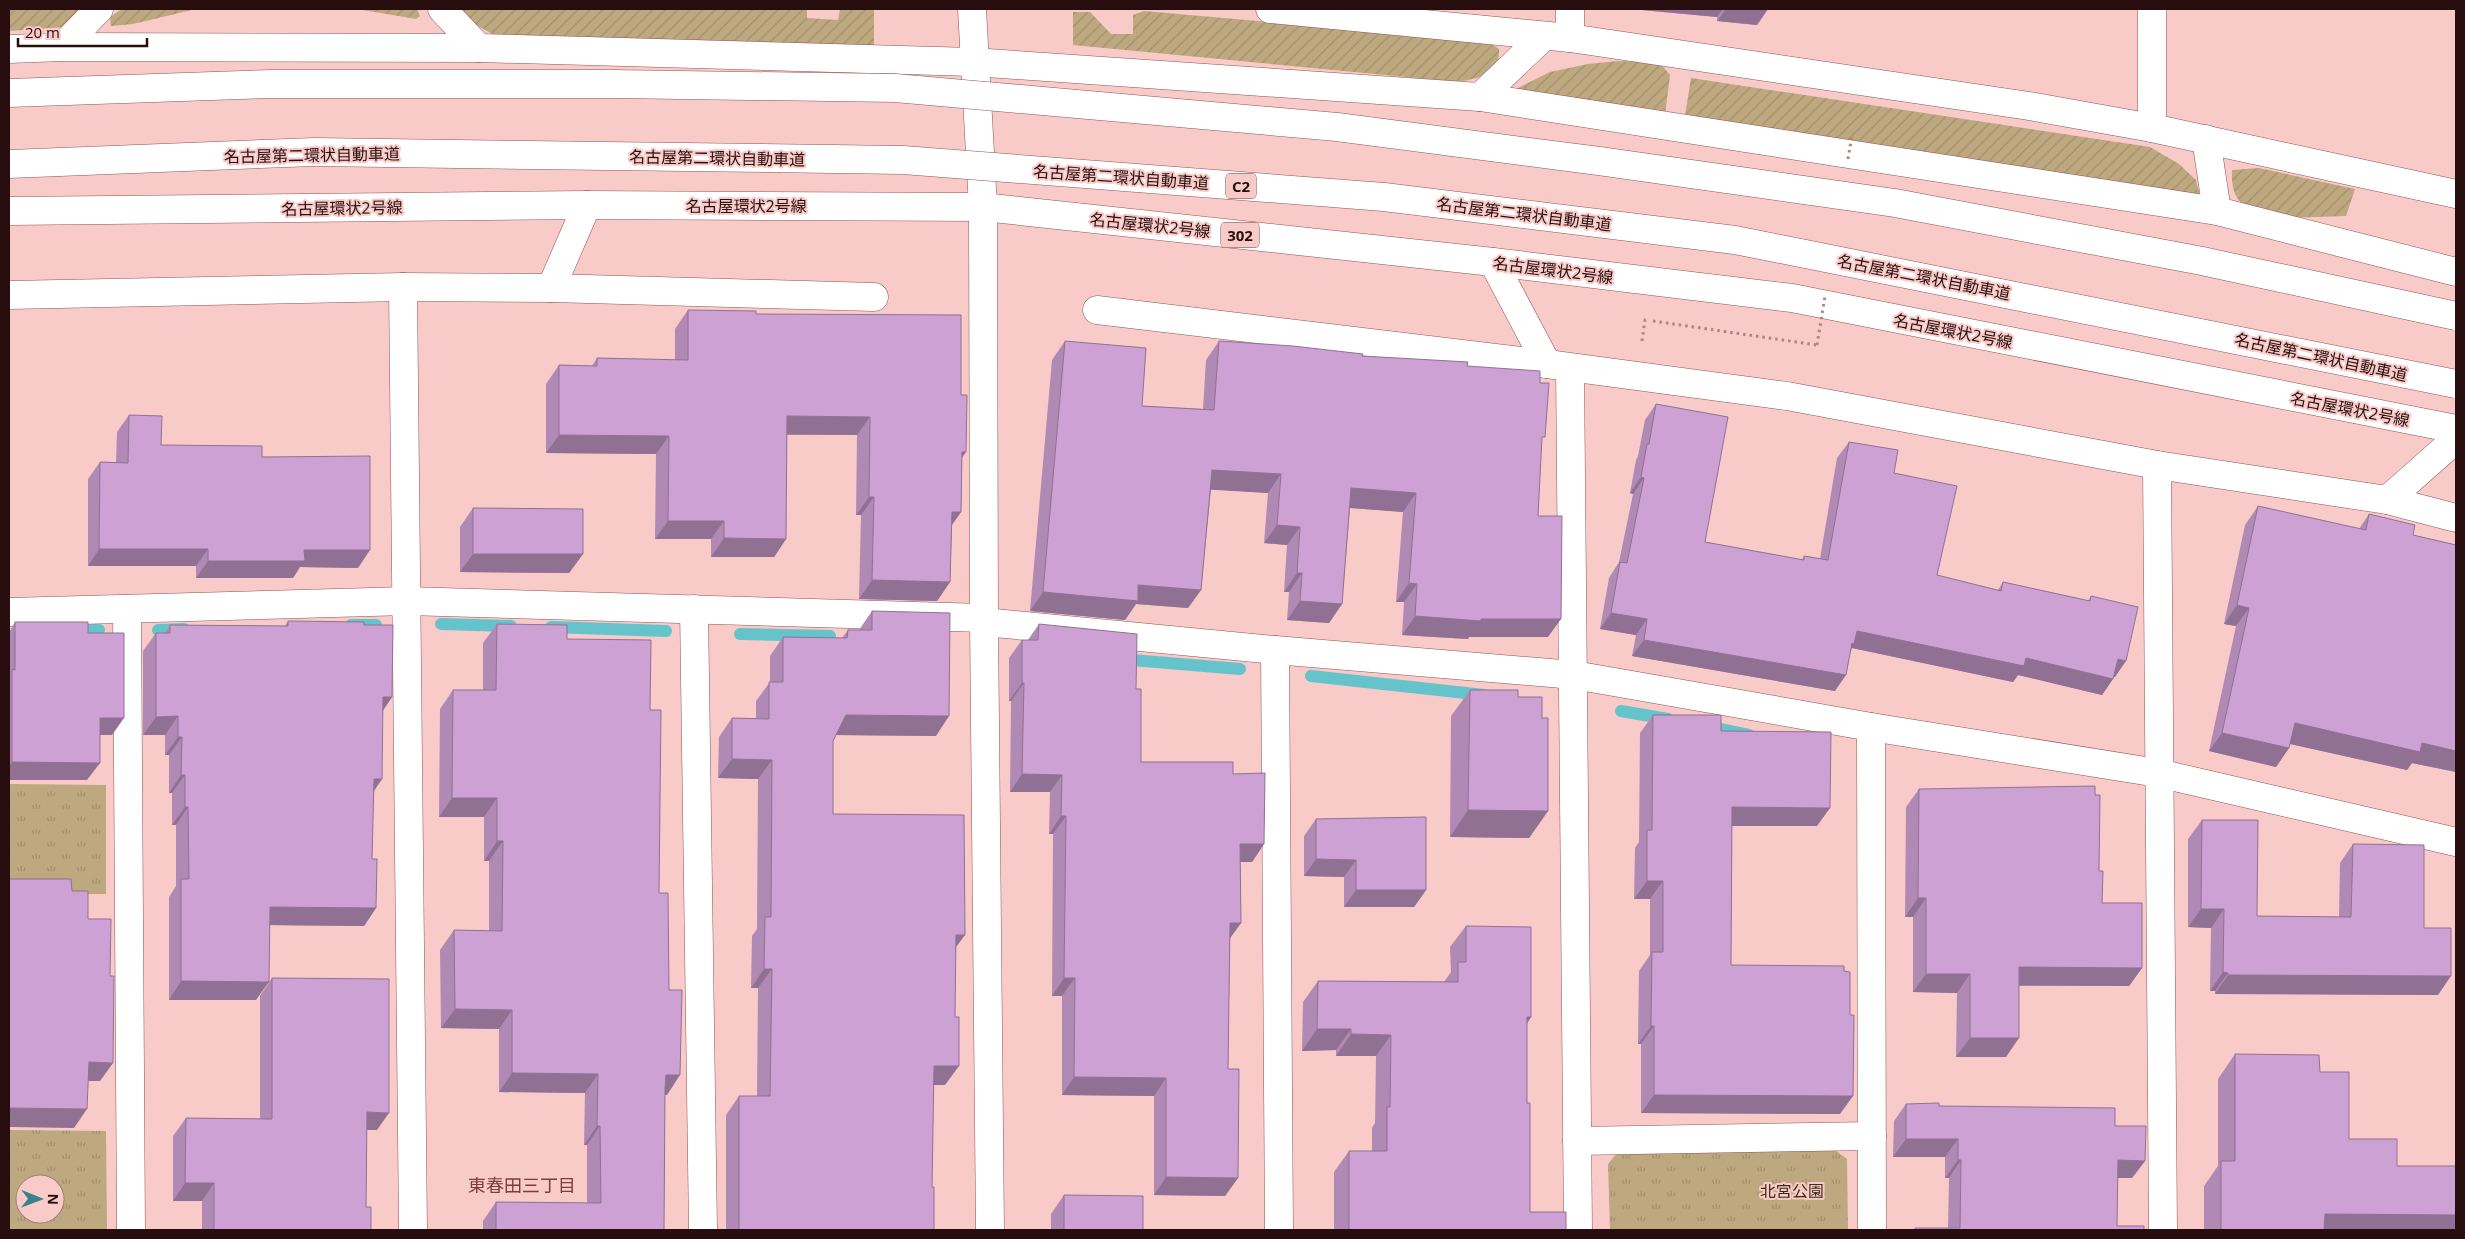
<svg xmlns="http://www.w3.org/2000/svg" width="2465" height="1239" font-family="'Open Sans','Noto Sans JP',sans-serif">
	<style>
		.grass { fill: url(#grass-tufts); fill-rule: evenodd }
		.garden { fill: url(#garden-furrows) }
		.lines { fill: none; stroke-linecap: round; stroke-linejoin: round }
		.stream { stroke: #65c3cb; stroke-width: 12 }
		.minor-casing { stroke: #925250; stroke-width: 29 }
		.highway-casing { stroke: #925250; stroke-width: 29 }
		.path { stroke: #ab8583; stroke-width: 3; stroke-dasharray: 2.5 4; stroke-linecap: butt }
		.minor { stroke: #fff; stroke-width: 28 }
		.highway { stroke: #fff; stroke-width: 28 }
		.highway-bridge-casing { stroke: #925250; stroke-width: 29; stroke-linecap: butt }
		.path-bridge { stroke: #ab8583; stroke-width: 3; stroke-dasharray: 2.5 4; stroke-linecap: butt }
		.highway-bridge { stroke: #fff; stroke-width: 28 }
		.wall { fill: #b08ab5 }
		.shaded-wall { fill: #907194 }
		.building { fill: #cda1d3; stroke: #907194 }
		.labels { text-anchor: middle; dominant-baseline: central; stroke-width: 4; stroke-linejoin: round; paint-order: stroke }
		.shield { fill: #f8cbc8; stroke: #664645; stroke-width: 1 }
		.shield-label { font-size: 15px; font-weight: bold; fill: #270d0d }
		.street-label { font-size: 16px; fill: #270d0d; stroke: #f8cbc8 }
		.park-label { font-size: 16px; fill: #3a2b0f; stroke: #f8cbc8 }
		.neighbourhood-label { font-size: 18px; fill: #7a3d3b; stroke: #f8cbc8 }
	</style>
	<defs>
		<pattern id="grass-tufts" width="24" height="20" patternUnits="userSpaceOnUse" patternTransform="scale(1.25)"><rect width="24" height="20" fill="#bda880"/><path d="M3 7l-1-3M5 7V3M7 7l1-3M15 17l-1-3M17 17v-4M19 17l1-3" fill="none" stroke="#a28f6d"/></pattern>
		<pattern id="garden-furrows" width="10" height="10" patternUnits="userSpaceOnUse" patternTransform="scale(1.25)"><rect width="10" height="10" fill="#bda880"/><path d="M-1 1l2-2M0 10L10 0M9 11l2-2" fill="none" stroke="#a28f6d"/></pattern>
	</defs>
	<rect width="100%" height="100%" fill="#f8cbc8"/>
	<g class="grass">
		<polygon points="9,784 106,785 106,894 9,894"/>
		<path d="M 9,1130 L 106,1131 L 107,1230 L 9,1230 ZM 25,1184 L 55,1184 L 55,1214 L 25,1214 Z"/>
		<polygon points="1835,1150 1847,1159 1848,1230 1610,1230 1608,1164 1617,1153"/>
	</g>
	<g class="garden">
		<polygon points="9,9 84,9 66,27 9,31"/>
		<polygon points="122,9 196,9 133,24 111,26 110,17"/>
		<polygon points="357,9 417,9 420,16 416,19"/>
		<polygon points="460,9 807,9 807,18 838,20 840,9 874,9 874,47 494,35 464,18"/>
		<path d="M 1144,11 L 1487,41 L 1499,49 C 1500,77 1482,76 1459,82 L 1073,45 L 1073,12 L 1090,12 L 1111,34 L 1133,34 L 1133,15 Z"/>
		<polygon points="1618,61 1660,63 1670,75 1664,123 1516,89 1550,72 1588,64"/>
		<polygon points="1691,78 2150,147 2179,164 2196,180 2202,205 1683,128"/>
		<path d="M 2259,168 L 2355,189 L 2346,216 L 2259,219 C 2239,201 2231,198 2232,170 Z"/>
	</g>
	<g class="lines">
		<g class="stream">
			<polyline points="441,624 511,626"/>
			<polyline points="351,625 376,625"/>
			<polyline points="551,627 666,631"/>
			<polyline points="158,630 184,629"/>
			<polyline points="72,631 99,630"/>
			<polyline points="740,634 830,636"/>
			<polyline points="1120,659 1240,669"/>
			<polyline points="1311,676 1484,695"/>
			<polyline points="1621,711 1668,719"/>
			<polyline points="1705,726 1749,735"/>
		</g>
		<defs>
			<g id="minor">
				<polyline points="442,9 479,48"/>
				<polyline points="972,9 983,207 984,622 990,1230"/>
				<polyline points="1270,9 1570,38 2029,106 2152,128 2456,194"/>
				<polyline points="1570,9 1570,38"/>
				<polyline points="2152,9 2152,128"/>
				<polyline points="62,47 99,9"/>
				<polyline points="1480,97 1543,37"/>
				<polyline points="2206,139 2217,211"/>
				<polyline points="1493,262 1547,364"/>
				<polyline points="403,287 413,1230"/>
				<polyline points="551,288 874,297"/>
				<polyline points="9,295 403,287 551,288 587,205"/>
				<polyline points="1097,310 1547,364 1787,396 2157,465 2387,500 2456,518"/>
				<polyline points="1570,368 1578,1230"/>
				<polyline points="2157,465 2163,1230"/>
				<polyline points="2387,500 2456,439"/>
				<polyline points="127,609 131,1230"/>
				<polyline points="694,609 703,1230"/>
				<polyline points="9,612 407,601 984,618"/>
				<polyline points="984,622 1275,650 1574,675 1871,727 2158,773 2456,842"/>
				<polyline points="1275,650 1279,1230"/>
				<polyline points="1871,727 1872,1230"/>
				<polyline points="1577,1141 1872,1136"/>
			</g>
			<g id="highway">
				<polyline points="9,49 62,47 479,48 973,62 1480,97 2217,211 2456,272"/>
				<polyline points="9,211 587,205 983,207 1493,262 1792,298 2456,429"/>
			</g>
		</defs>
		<use href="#minor" class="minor-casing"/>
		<use href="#highway" class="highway-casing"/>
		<g class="path">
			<polyline points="1653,321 1817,345"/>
			<polyline points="1642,341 1645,320 1647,320"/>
		</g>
		<use href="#minor" class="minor"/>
		<use href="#highway" class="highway"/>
		<defs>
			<g id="highway-bridge">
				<polyline points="9,93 272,84 614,84 895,88 1337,127 1599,161 1895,203 2202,261 2456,316"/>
				<polyline points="9,164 314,152 903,160 1384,197 1735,240 2456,384"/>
			</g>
		</defs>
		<use href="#highway-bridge" class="highway-bridge-casing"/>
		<g class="path-bridge">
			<polyline points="1848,159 1852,135"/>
			<polyline points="1817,345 1825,296"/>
		</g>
		<use href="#highway-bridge" class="highway-bridge"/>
	</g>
	<g class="wall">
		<polygon points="1631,9 1768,9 1757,25 1717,21 1717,17"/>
		<polygon points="688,310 756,314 961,395 962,459 961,512 952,525 950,582 937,601 859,599 861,515 856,515 857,435 787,435 786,539 774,557 711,557 711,539 655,539 656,454 546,453 546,384 559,365 592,366 597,358 675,360 675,329"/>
		<polygon points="1065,341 1142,406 1203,409 1206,360 1219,341 1467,366 1540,383 1541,443 1538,516 1548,637 1469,637 1468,639 1402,635 1404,602 1396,602 1403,512 1350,508 1342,604 1329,623 1287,620 1289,592 1284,592 1287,545 1264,543 1268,493 1211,489 1201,590 1188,608 1136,604 1125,620 1030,611 1052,360"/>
		<polygon points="1656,404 1705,542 1802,560 1804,556 1820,559 1837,458 1849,442 1894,473 1937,575 1998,590 2003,582 2088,601 2091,596 2115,677 2114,677 2102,695 2018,675 2013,682 1852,648 1835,691 1632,656 1636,635 1600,629 1609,578 1619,562 1633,494 1630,493 1636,460 1638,456 1645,420"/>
		<polygon points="129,415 161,445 262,457 358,568 300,567 293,578 196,578 196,566 88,566 88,479 100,462 116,462 117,432"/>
		<polygon points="2258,506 2359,529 2369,514 2413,535 2456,545 2456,772 2412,763 2407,770 2290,744 2289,748 2276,767 2209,751 2236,626 2224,624 2245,525"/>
		<polygon points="473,508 583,554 569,573 460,572 460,527"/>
		<polygon points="872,611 936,736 836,735 833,741 833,814 956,947 945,1085 933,1085 932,1187 934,1230 726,1230 726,1115 739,1096 757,1096 758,988 751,988 752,936 757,929 758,779 718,778 719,737 732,718 756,718 756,701 770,682 770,656 783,637 842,638 848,630 859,630"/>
		<polygon points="288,621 364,625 392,697 383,710 373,791 372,859 376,908 364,926 270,925 256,1000 169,1000 169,897 176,886 176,825 172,825 172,793 169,793 169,755 165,755 165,735 143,735 143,651 156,633 165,633 170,625 285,626"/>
		<polygon points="15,622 88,633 112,735 100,735 87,780 9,780 9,632"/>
		<polygon points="497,624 567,639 650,710 667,1095 665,1095 664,1230 483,1230 483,1221 496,1202 587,1203 587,1145 584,1145 585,1093 499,1092 499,1029 441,1028 440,950 454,930 489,931 489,861 484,861 484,817 439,817 440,709 453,690 483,690 483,643"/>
		<polygon points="1039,624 1136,689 1141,762 1233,774 1264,844 1252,862 1240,862 1241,923 1230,938 1228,1069 1238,1178 1225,1196 1154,1195 1154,1096 1062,1095 1062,996 1052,996 1053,834 1049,834 1050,792 1010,792 1011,701 1009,701 1009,658 1022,640 1028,640"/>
		<polygon points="1470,690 1518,697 1542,718 1548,811 1529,838 1450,837 1451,716"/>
		<polygon points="1653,715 1721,731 1817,826 1732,826 1731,965 1840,1114 1641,1113 1641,1044 1638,1044 1639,971 1650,955 1650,899 1634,899 1635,848 1639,842 1640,733"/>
		<polygon points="1919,789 2095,795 2099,871 2102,903 2142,968 2129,986 2019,986 2006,1057 1956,1057 1957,993 1913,992 1913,917 1905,917 1906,807"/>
		<polygon points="1316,819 1426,890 1414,907 1344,907 1344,877 1304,876 1304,836"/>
		<polygon points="2202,820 2257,916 2339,917 2340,863 2353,844 2424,928 2438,995 2215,994 2215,991 2210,991 2211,928 2188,927 2188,839"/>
		<polygon points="1466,926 1531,1017 1527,1024 1527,1103 1530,1212 1566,1230 1334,1230 1334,1172 1349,1151 1372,1151 1372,1128 1375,1123 1376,1056 1336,1056 1336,1050 1302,1051 1303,1002 1318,981 1444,982 1451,972 1450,947"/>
		<polygon points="272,978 377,1130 367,1130 366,1207 371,1230 202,1230 202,1201 173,1201 173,1136 186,1118 260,1119 260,996"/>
		<polygon points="2235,1054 2320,1072 2349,1139 2397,1166 2456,1230 2204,1230 2204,1186 2218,1166 2218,1079"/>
		<polygon points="1906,1104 1939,1106 2115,1126 2145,1161 2132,1178 2117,1178 2117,1226 2144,1230 1914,1230 1915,1228 1948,1228 1949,1178 1945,1178 1945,1157 1893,1157 1894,1121"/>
		<polygon points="1064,1195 1143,1230 1051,1230 1051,1214"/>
	</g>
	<g class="shaded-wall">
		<polygon points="1631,9 1723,9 1717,17"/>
		<polygon points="1726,9 1768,9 1757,25 1717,21"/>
		<polygon points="787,416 870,417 857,435 774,434"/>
		<polygon points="559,435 669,436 656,454 546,453"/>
		<polygon points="962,452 966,452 953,471"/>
		<polygon points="1212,470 1281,474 1268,493 1199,489"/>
		<polygon points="1641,477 1644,478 1633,494 1630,493"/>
		<polygon points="1351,488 1416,493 1403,512 1338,507"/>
		<polygon points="869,497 874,497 861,515 856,515"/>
		<polygon points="952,512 961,512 948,530"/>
		<polygon points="668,521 724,521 711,539 655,539"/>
		<polygon points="1277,525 1300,527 1287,545 1264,543"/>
		<polygon points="724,538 786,539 774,557 711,557"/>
		<polygon points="99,549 208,549 196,566 88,566"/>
		<polygon points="304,550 370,550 358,568 300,567 293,578 196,578 208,561"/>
		<polygon points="473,554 583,554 569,573 460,572"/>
		<polygon points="1297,573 1302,573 1289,592 1284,592"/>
		<polygon points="872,580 950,582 937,601 859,599"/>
		<polygon points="1409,583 1417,584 1404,602 1396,602"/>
		<polygon points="1138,585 1201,590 1188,608 1136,604 1125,620 1030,611 1043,592"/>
		<polygon points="1300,601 1342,604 1329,623 1287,620"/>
		<polygon points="2237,605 2249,608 2236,626 2224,624"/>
		<polygon points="1611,613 1647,619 1636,635 1600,629"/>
		<polygon points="1415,616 1481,619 1561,619 1548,637 1469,637 1468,639 1402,635"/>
		<polygon points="1857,631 2026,658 2113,679 2102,695 2018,675 2013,682 1852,648 1843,660"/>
		<polygon points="1644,640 1846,675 1835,691 1632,656"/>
		<polygon points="2118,659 2126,661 2115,677 2107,675"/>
		<polygon points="1022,683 1024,683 1011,701 1009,701"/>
		<polygon points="383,697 392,697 380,715"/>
		<polygon points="846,715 949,716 936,736 832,735"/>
		<polygon points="178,716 165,735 143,735 156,717"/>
		<polygon points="100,718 124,718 112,735 88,735"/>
		<polygon points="2295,723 2422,743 2456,751 2456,772 2412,763 2407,770 2282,742"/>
		<polygon points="2222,733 2289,748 2276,767 2209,751"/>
		<polygon points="178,737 182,737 169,755 165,755"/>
		<polygon points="732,759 772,760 758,779 718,778"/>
		<polygon points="12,762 100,763 87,780 9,780 9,766"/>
		<polygon points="1022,774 1062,775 1050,792 1010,792"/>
		<polygon points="181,775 185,775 172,793 169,793"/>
		<polygon points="374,779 382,779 370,797"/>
		<polygon points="452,798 497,798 484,817 439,817"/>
		<polygon points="185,807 188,807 176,825 172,825"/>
		<polygon points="1732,807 1830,808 1817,826 1719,826"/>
		<polygon points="1468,810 1548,811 1529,838 1450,837"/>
		<polygon points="1061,816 1066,816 1053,834 1049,834"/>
		<polygon points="497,841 503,841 489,861 484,861"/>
		<polygon points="1240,844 1264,844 1252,862 1228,862"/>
		<polygon points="1316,859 1356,860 1344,877 1304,876"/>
		<polygon points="1647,881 1663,881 1650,899 1634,899"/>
		<polygon points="1356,890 1426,890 1414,907 1344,907"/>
		<polygon points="1918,898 1926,898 1913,917 1905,917"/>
		<polygon points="270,907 376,908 364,926 257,925"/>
		<polygon points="2201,909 2224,909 2211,928 2188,927"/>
		<polygon points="1230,923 1241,923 1228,941"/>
		<polygon points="956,935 965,935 951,954"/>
		<polygon points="2019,967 2142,968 2129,986 2006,985"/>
		<polygon points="764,969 772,969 758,988 751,988"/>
		<polygon points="2223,972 2228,973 2215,991 2210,991"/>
		<polygon points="1926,974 1970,974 1957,993 1913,992"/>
		<polygon points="2228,975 2451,976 2438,995 2215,994"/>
		<polygon points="1064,978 1075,978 1062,996 1052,996"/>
		<polygon points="181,981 269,982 256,1000 169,1000"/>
		<polygon points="455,1009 512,1010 499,1029 441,1028"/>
		<polygon points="1527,1017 1531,1017 1516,1039"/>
		<polygon points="1651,1026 1654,1026 1641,1044 1638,1044"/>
		<polygon points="1317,1029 1351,1029 1336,1050 1302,1051"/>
		<polygon points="1351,1034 1391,1035 1376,1056 1336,1056"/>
		<polygon points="1970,1038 2019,1038 2006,1057 1956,1057"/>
		<polygon points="89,1062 113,1063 100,1081 76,1081"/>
		<polygon points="934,1066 959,1066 945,1085 920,1085"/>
		<polygon points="512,1073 598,1074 585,1093 499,1092"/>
		<polygon points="666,1075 680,1075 667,1095 653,1094"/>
		<polygon points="1074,1077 1166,1078 1154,1096 1062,1095"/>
		<polygon points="1654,1095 1853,1096 1840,1114 1641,1113"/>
		<polygon points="9,1108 87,1109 74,1128 9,1127"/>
		<polygon points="367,1112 389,1113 377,1130 354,1130"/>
		<polygon points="597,1126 600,1126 587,1145 584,1145"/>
		<polygon points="1906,1139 1958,1139 1945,1157 1893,1157"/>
		<polygon points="1958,1160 1961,1160 1949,1178 1945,1178"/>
		<polygon points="2118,1160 2145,1161 2132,1178 2105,1178"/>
		<polygon points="1166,1177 1238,1178 1225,1196 1154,1195"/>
		<polygon points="185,1183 214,1183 202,1201 173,1201"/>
		<polygon points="2325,1214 2456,1215 2456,1230 2313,1230"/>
	</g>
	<g class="building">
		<polygon points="688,310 756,311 756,314 961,315 961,395 967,395 966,452 962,452 961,512 952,512 950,582 872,580 874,497 869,497 870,417 787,416 786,539 724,538 724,521 668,521 669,436 559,435 559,365 597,366 597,358 688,360"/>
		<polygon points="1065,341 1146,348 1142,406 1214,410 1219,341 1293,346 1363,354 1362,356 1468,362 1467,366 1540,371 1540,383 1549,383 1545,437 1542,437 1538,516 1562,516 1561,619 1481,619 1481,621 1415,616 1417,584 1409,583 1416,493 1351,488 1342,604 1300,601 1302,573 1297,573 1300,527 1277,525 1281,474 1212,470 1201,590 1138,585 1138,601 1043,592"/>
		<polygon points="1656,404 1728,417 1705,542 1804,560 1804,556 1828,560 1849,442 1898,450 1894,473 1957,486 1937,575 2001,591 2003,582 2090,601 2091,596 2138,607 2126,661 2118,659 2113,679 2026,658 2024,666 1857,631 1854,644 1852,643 1846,675 1644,640 1647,619 1611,613 1620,562 1627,563 1644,478 1641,477 1647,444 1649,444"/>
		<polygon points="129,415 162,416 161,445 262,446 262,457 370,456 370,550 304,550 305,561 208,561 208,549 99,549 100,462 128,463"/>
		<polygon points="2258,506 2366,530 2369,514 2415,525 2413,535 2456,545 2456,751 2422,743 2420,752 2295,723 2289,748 2222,733 2249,608 2237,605"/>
		<polygon points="473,508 583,509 583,554 473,554"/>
		<polygon points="872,611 950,613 949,716 846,715 833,741 833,814 964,815 965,935 956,935 955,1017 959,1017 959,1066 934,1066 932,1187 934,1187 934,1230 739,1230 739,1096 770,1096 772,969 764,969 765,917 771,917 772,760 732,759 732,718 769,719 769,682 783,682 783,637 847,638 848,630 872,630"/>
		<polygon points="288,621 364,622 364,625 393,625 392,697 383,697 382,779 374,779 372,859 377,859 376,908 270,907 269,982 181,981 181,879 189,879 188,807 185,807 185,775 181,775 182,737 178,737 178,716 156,717 156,633 170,633 170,625 288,626"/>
		<polygon points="15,622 88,622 88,633 124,633 124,718 100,718 100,763 12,762 12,669 15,670"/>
		<polygon points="497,624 567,625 567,639 651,640 650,710 661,710 659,893 668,893 669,990 682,990 680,1075 666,1075 665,1089 664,1230 496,1230 496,1202 601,1203 600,1126 597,1126 598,1074 512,1073 512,1010 455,1009 454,930 502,931 503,841 497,841 497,798 452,798 453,690 496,690"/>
		<polygon points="1039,624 1137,634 1136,689 1141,689 1141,762 1233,762 1233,774 1265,773 1264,844 1240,844 1241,923 1230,923 1228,1069 1239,1069 1238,1178 1166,1177 1166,1078 1074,1077 1075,978 1064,978 1066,816 1061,816 1062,775 1022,774 1024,683 1022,683 1022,640 1038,640"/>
		<polygon points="1470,690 1518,690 1518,697 1542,697 1542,718 1548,718 1548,811 1468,810"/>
		<polygon points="1653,715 1721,715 1721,731 1831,732 1830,808 1732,807 1731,965 1844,966 1844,971 1850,972 1850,1015 1854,1015 1853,1096 1654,1095 1654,1026 1651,1026 1652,952 1663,952 1663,881 1647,881 1647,830 1652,830"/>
		<polygon points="2095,786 2095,795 2100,795 2099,871 2103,871 2102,903 2142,903 2142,968 2019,967 2019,1038 1970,1038 1970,974 1926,974 1926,898 1918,898 1919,789"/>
		<polygon points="1426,817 1426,890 1356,890 1356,860 1316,859 1316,819"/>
		<polygon points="2202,820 2258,820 2257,916 2351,917 2353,844 2424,845 2424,928 2451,928 2451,976 2228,975 2228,973 2223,972 2224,909 2201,909"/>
		<polygon points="9,879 71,879 72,891 88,891 88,919 111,919 110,976 114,976 113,1063 89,1062 87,1109 9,1108"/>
		<polygon points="1466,926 1531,927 1531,1017 1527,1017 1527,1103 1530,1103 1530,1212 1566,1212 1566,1230 1349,1230 1349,1151 1387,1151 1387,1107 1390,1107 1391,1035 1351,1034 1351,1029 1317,1029 1318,981 1458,982 1458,962 1466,962"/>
		<polygon points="272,978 389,979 389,1113 367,1112 366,1207 371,1207 371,1230 214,1230 214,1183 185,1183 186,1118 272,1119"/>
		<polygon points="2235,1054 2319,1055 2320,1072 2349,1072 2349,1139 2397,1139 2397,1166 2456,1166 2456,1215 2325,1214 2324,1230 2221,1230 2221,1161 2235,1161"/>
		<polygon points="1939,1103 1939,1106 2115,1108 2115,1126 2146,1126 2145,1161 2118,1160 2117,1226 2144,1226 2144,1230 1915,1230 1915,1228 1960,1228 1961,1160 1958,1160 1958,1139 1906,1139 1906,1104"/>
		<polygon points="1064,1195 1143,1196 1143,1230 1064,1230"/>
	</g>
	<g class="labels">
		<g class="shield">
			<rect x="1226" y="173.5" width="30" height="25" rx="4"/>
			<rect x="1221" y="222.5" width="38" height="25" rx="4"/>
		</g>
		<g class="shield-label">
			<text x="1241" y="186">C2</text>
			<text x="1240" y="235">302</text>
		</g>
		<g class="street-label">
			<text transform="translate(312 155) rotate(-1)">名古屋第二環状自動車道</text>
			<text transform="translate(717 158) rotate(1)">名古屋第二環状自動車道</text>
			<text transform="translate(1121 177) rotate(4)">名古屋第二環状自動車道</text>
			<text x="746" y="206">名古屋環状2号線</text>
			<text transform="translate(342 208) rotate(-1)">名古屋環状2号線</text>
			<text transform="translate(1524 214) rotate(7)">名古屋第二環状自動車道</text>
			<text transform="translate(1150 225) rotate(6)">名古屋環状2号線</text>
			<text transform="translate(1553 270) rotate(7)">名古屋環状2号線</text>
			<text transform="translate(1924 277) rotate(11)">名古屋第二環状自動車道</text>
			<text transform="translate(1953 331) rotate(11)">名古屋環状2号線</text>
			<text transform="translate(2321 357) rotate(12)">名古屋第二環状自動車道</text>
			<text transform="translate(2350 409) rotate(11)">名古屋環状2号線</text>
		</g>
		<g class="park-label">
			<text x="1792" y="1191">北宮公園</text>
		</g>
		<g class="neighbourhood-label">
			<text x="522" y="1185">東春田三丁目</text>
		</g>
	</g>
	<rect width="2465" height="1239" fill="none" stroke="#270d0d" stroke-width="20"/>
	<g transform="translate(40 1199) rotate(91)"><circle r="24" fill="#f8cbc8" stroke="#a47f7d"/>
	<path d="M0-4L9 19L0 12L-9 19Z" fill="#398287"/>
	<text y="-8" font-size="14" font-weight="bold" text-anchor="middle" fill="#270d0d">N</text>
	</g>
	<path d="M18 38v8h129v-8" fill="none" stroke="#270d0d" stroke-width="2.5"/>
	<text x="25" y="38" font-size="15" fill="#270d0d" stroke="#f8cbc8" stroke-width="4" paint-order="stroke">20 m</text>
</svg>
